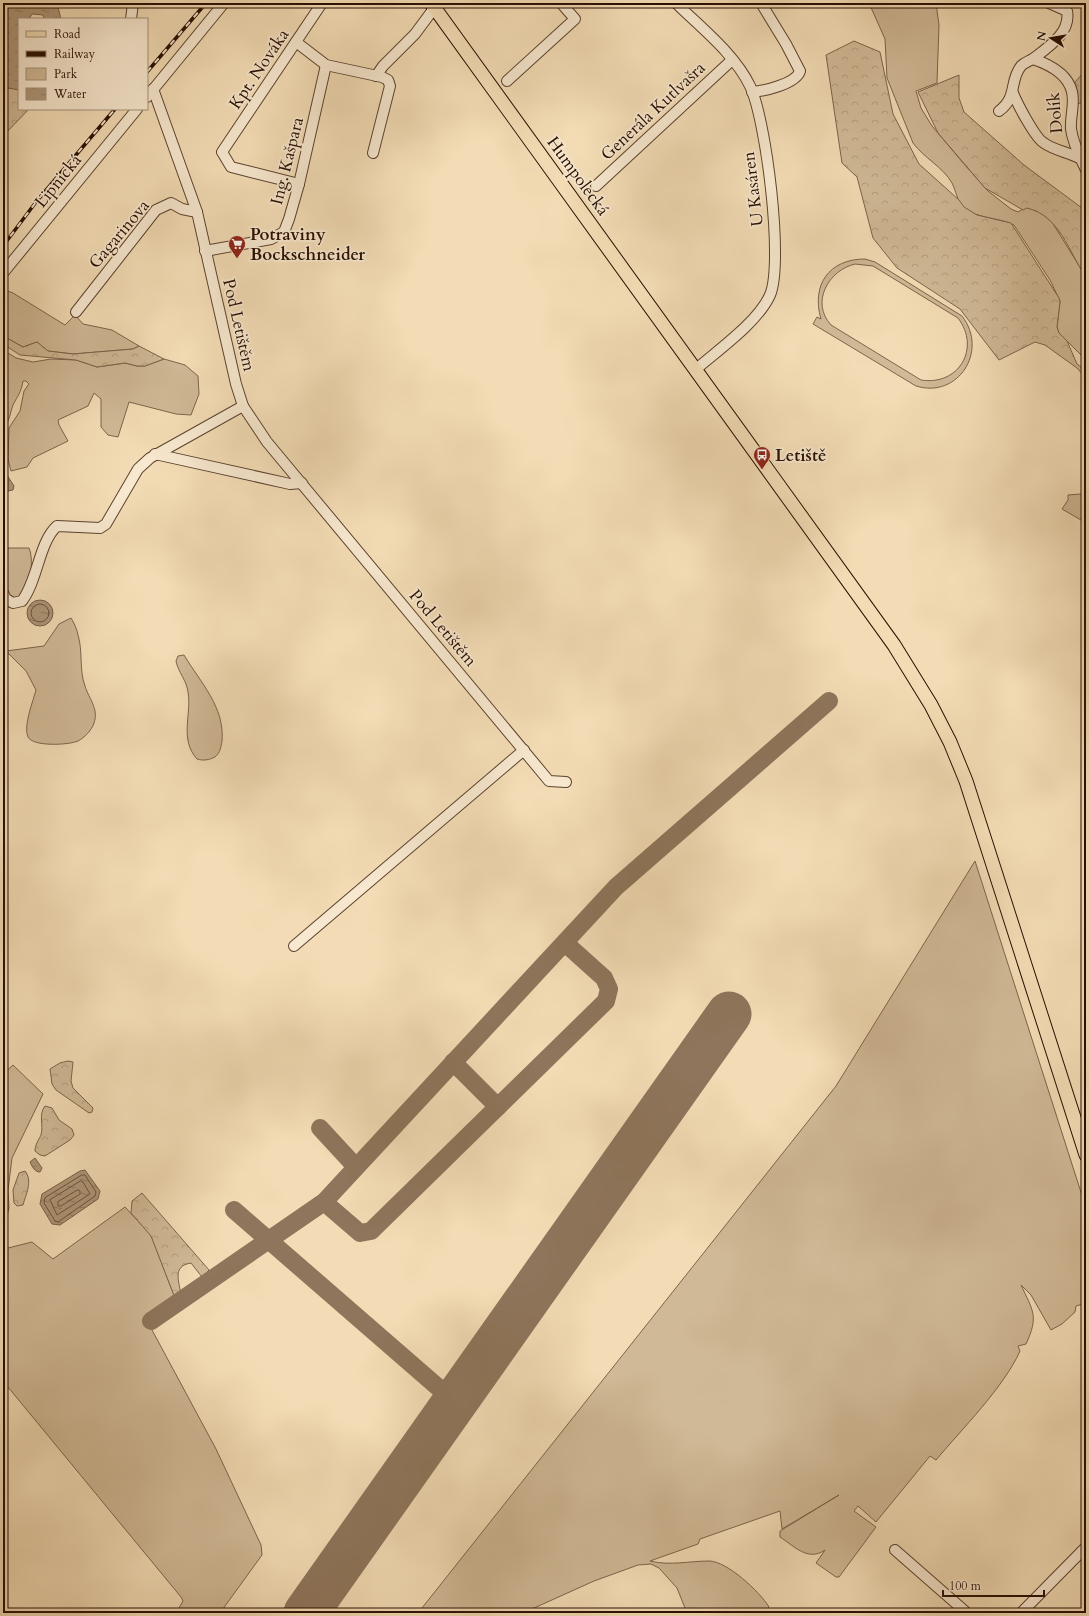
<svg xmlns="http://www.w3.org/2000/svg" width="1089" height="1616" font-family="Cardo,serif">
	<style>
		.green { fill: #d0b996; stroke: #7c644c; fill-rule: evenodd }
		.forest { fill: url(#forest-crowns); stroke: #7c644c }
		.water { fill: url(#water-ripples); stroke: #786048 }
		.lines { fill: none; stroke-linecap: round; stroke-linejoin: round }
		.shore { stroke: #6b523c; stroke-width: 1 }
		.taxiway { stroke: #8e755b; stroke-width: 18 }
		.runway { stroke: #8e755b; stroke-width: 45 }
		.minor-casing { stroke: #5b422e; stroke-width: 12 }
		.major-casing { stroke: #280e01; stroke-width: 15 }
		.minor { stroke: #f7e8cf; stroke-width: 10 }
		.major { stroke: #f3dcb5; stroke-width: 13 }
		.rail-casing { stroke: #280e01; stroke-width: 3.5 }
		.rail { stroke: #f7e8cf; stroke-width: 2; stroke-dasharray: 6; stroke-linecap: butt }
		.labels { text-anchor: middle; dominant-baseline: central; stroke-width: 3.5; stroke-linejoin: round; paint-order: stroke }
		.street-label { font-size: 17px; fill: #280e01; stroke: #f7e8cf }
		.poi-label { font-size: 17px; font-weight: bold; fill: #280e01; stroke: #f7e8cf; text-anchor: start }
	</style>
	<defs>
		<pattern id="forest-crowns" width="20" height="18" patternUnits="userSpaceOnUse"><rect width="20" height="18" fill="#d0b996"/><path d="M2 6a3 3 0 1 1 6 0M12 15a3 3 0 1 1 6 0" fill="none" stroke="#b39e80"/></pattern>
		<pattern id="water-ripples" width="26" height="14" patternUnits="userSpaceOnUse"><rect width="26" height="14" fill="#ae9678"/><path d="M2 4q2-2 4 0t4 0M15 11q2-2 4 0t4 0" fill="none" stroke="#8e7960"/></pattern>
	</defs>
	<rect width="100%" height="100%" fill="#f3dcb5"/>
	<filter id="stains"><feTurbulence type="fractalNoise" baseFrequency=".005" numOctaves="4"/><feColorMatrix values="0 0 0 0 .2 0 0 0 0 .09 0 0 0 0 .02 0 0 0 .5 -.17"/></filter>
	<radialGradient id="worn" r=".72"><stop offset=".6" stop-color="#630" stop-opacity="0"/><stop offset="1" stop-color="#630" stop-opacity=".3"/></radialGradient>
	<g class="green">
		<path d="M 869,3 L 936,3 L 939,25 L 937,83 L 916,91 L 921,108 L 932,126 L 964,164 L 988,191 L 1011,209 L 1018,212 L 1027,207 L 1039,211 L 1052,222 L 1086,277 L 1086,360 L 1059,333 L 1057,327 L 1060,301 L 1050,280 L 1014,225 C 998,217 978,219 964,208 C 957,201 956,191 952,183 C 943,167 924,158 913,143 L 887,78 L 885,39 Z"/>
		<path d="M 865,259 L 875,262 L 962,316 C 989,351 958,399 916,386 L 813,324 L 817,317 L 821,319 C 811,285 829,259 865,259 ZM 855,264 L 873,266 L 958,318 C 981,348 959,386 921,380 L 831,325 C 810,302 829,270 855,264 Z"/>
		<polygon points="5,290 13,293 65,325 75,315 83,324 112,330 139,346 133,349 73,354 48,351 37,342 23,347 3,336 3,292"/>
		<path d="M 3,350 L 16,358 L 33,362 L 51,359 L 76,360 L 97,367 L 125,363 L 137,366 L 145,366 L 164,359 L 185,365 L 198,376 L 199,394 L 191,415 L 176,414 L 129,402 L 118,437 L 108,435 L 101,427 L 101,399 L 94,393 L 88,406 L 58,420 L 59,425 L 68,441 L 33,458 L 27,467 L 11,471 L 8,459 L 9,428 L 20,411 L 24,391 L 29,384 L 26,381 L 23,381 C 21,393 18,395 13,405 C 10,413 10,421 3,428 Z"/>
		<polygon points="1086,489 1086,523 1062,509 1068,500 1068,495 1081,494"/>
		<path d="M 3,548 L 29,548 C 35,562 30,596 13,599 L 3,589 Z"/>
		<path d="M 71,618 C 74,623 77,629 78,635 C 83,651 79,670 85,686 C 89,699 99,709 94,723 C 92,730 84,738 78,741 C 69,745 33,747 28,737 C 23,727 33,701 36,690 L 26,671 L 6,651 L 44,646 L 59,624 Z"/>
		<path d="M 184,655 C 200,682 225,707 222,741 C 221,747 220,753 215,757 C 209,760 203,761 197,759 C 179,739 192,714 188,692 C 187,681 178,672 176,661 L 178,656 Z"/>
		<path d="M 975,861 L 1086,1208 L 1086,1299 L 1083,1304 L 1076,1306 L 1075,1312 L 1062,1324 L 1051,1330 L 1031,1295 L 1021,1285 C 1033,1311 1039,1316 1026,1344 L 1018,1346 L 1020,1351 C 1004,1387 962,1429 936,1460 L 930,1456 L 876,1522 L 858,1506 L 854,1511 L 876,1527 L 839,1577 L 836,1577 L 816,1563 L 825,1550 C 808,1562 794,1546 780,1537 L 780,1531 L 839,1495 L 782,1529 L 780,1511 L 700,1539 L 698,1544 L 650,1561 C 670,1566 689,1561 709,1561 C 727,1561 760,1592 769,1607 L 763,1613 L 687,1613 L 677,1588 L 659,1568 L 651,1564 L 638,1565 L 594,1581 L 523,1613 L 418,1613 L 836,1086 Z"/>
		<polygon points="13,1065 43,1094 12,1158 8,1190 9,1208 3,1232 3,1074"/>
		<polygon points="125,1207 151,1235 175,1298 145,1317 216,1449 261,1545 262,1555 220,1613 176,1613 183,1601 181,1597 3,1381 3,1245 8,1248 32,1242 53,1259"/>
	</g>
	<g class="forest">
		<polygon points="854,41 880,52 893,114 919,164 959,200 964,207 977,215 1011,223 1059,298 1060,302 1057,327 1059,333 1067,341 1077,364 1086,371 1086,378 1077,368 1045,345 1035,342 999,360 960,309 897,268 873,238 857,177 842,163 826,55"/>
		<polygon points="1086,70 1086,100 1070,108 1075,82"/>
		<path d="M 959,75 L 959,98 L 964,112 L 1024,165 L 1086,211 L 1086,277 C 1068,251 1060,216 1027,208 L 1023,210 L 985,188 L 938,133 L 918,92 Z"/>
		<polygon points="3,87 17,89 19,90 19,109 29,109 3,136"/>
		<polygon points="3,336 23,347 37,342 48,351 73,354 133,349 139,346 164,359 145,366 137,366 125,363 97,367 76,360 20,355 3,344"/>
		<polygon points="68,1061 73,1062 71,1081 73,1088 93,1108 92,1112 89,1113 56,1090 52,1084 50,1069 60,1063"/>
		<path d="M 45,1106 L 52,1108 L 59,1120 L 72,1129 L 74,1135 L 70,1140 L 45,1156 L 40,1155 L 35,1151 C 35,1145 38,1141 41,1135 C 44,1125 38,1115 45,1106 Z"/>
		<path d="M 25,1171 C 33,1181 26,1194 23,1205 L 17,1206 L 14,1203 L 13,1190 L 19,1173 Z"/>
		<path d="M 142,1193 L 209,1270 L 202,1277 L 191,1263 C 172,1266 179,1281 181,1295 L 175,1298 L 151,1236 L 131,1213 L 132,1201 Z"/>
	</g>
	<g class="water">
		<polygon points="11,3 57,3 61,19 44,19 43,15 32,14 29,19 19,19 19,90 3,87 3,14"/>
		<polygon points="3,469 14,486 13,490 3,492"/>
		<circle cx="40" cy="613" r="13"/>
		<path d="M 35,1158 L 42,1168 L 40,1172 C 35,1172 32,1167 30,1162 Z"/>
		<polygon points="85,1170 100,1191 98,1199 60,1225 52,1224 40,1204 42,1194 80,1171"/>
	</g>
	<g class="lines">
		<g class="shore">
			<circle cx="40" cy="613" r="9"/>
			<polygon points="82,1175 85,1175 96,1192 95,1196 58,1222 55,1221 44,1203 45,1198"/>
			<polygon points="81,1181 83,1182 90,1194 57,1215 50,1200"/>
			<polygon points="78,1190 80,1191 80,1194 61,1206 58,1206 58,1202"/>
		</g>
		<g class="taxiway">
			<polyline points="453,1062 498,1107"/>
			<polyline points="320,1128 356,1167"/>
			<polyline points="324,1202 360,1233 371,1231 606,1001 609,989 604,978 565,943"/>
			<polyline points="234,1210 455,1402"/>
			<polyline points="151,1321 324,1202 616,887 829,701"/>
		</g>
		<polyline class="runway" points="306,1613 729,1014"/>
		<defs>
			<g id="minor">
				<path d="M 676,3 C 701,28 734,53 750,86 C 766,119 784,263 770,295 C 758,322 718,350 695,370"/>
				<polyline points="131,19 133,3"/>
				<polyline points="296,42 326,65 382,77 388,80 390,86 373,153"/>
				<path d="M 1033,59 C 1048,64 1068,74 1072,92 C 1075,104 1070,117 1071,129 C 1073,144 1080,157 1086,170"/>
				<polyline points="376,76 383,66 415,34 438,3"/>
				<polyline points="507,81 575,19 561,3"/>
				<polyline points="153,89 197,212 236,384 243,406 267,442 549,781 566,782"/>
				<path d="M 752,92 C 764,91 796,84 800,71 L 786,44 L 761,3"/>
				<path d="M 1013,93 C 1017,103 1035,138 1044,143 C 1055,151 1069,152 1081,159"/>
				<polyline points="147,97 224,3"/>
				<path d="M 999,111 C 1018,97 1009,81 1021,66 C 1025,62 1030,61 1034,58 C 1050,46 1071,32 1067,11 L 1049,3"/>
				<polyline points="299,184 231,167 222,152 322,3"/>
				<polyline points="596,186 732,60"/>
				<polyline points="205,251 271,239 284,232 289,219 299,184 326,65"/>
				<polyline points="3,273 137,109"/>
				<polyline points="76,312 156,210 171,203 182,209 197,212"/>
				<polyline points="155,454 290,484 302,483"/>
				<path d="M 3,593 L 6,599 L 13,603 L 22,601 C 38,580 39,542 57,526 L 100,528 L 106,524 L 138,469 L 150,458 L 243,406"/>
				<polyline points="294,946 524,750"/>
				<polyline points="895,1550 967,1613"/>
				<polyline points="1021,1613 1086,1547"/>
			</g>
			<polyline id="major" points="431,3 894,645 931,705 950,742 966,781 1086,1155"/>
		</defs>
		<use href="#minor" class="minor-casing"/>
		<use href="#major" class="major-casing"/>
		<use href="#minor" class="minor"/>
		<use href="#major" class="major"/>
		<defs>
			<g id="rail">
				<polyline points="147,72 206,3"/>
				<polyline points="3,246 36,202 115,109"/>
			</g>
		</defs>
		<use href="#rail" class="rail-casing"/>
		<use href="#rail" class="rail"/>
	</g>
	<defs>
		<symbol id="supermarket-pin" viewBox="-11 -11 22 30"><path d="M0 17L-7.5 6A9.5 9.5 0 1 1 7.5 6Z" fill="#8f2418" stroke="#f7e8cf"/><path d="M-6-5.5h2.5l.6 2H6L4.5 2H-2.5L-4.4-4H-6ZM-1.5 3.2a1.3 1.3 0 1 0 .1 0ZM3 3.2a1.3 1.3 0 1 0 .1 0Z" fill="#fff"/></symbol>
		<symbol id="bus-pin" viewBox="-11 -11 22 30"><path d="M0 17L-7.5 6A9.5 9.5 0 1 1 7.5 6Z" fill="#8f2418" stroke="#f7e8cf"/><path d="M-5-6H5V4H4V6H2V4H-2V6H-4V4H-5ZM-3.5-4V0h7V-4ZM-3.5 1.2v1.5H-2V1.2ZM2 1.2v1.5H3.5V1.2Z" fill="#fff"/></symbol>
	</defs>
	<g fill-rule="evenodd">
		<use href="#supermarket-pin" x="227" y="234" width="20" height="27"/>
		<use href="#bus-pin" x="752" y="445" width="20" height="27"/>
	</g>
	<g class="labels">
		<g class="street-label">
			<text transform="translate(259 69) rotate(-56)">Kpt. Nováka</text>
			<text transform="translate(653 111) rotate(-43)">Generála Kutlvašra</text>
			<text transform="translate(1055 113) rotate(-95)">Dolík</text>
			<text transform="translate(287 161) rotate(-76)">Ing. Kašpara</text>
			<text transform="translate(578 176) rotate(54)">Humpolecká</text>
			<text transform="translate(58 181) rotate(-51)">Lipnická</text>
			<text transform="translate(753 189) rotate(-97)">U Kasáren</text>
			<text transform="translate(119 234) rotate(-50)">Gagarinova</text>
			<text transform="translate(239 325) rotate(77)">Pod Letištěm</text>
			<text transform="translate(443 628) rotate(50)">Pod Letištěm</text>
		</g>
		<g class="poi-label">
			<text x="250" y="234">Potraviny<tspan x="250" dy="20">Bockschneider</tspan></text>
			<text x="775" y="455">Letiště</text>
		</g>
	</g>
	<rect width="1089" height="1616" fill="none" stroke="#f3dcb5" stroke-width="16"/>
	<rect x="4" y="4" width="1081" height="1608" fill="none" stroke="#280e01" stroke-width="2"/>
	<rect x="8" y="8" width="1073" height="1600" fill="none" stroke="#280e01"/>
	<rect x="18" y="18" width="130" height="92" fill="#f7e8cf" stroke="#a4917d"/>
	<rect x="26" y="31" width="20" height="6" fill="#f3dcb5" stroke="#a4917d"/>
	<text x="54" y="38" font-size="12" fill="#280e01">Road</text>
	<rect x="26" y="51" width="20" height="6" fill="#280e01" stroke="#a4917d"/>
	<text x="54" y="58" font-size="12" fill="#280e01">Railway</text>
	<rect x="26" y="68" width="20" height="12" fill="#d0b996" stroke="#a4917d"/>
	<text x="54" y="78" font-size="12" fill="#280e01">Park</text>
	<rect x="26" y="88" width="20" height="12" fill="url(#water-ripples)" stroke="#a4917d"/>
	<text x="54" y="98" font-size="12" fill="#280e01">Water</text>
	<g transform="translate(1051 38) rotate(282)" stroke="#f7e8cf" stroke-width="3" paint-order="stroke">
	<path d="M0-3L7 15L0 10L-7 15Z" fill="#280e01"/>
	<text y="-6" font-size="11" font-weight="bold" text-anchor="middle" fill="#280e01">N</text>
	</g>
	<path d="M943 1590v6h101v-6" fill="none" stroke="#280e01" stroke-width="2"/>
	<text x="949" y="1590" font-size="12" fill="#280e01" stroke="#f7e8cf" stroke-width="3" paint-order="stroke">100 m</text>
	<rect width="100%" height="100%" filter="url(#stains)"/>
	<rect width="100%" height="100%" fill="url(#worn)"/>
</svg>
